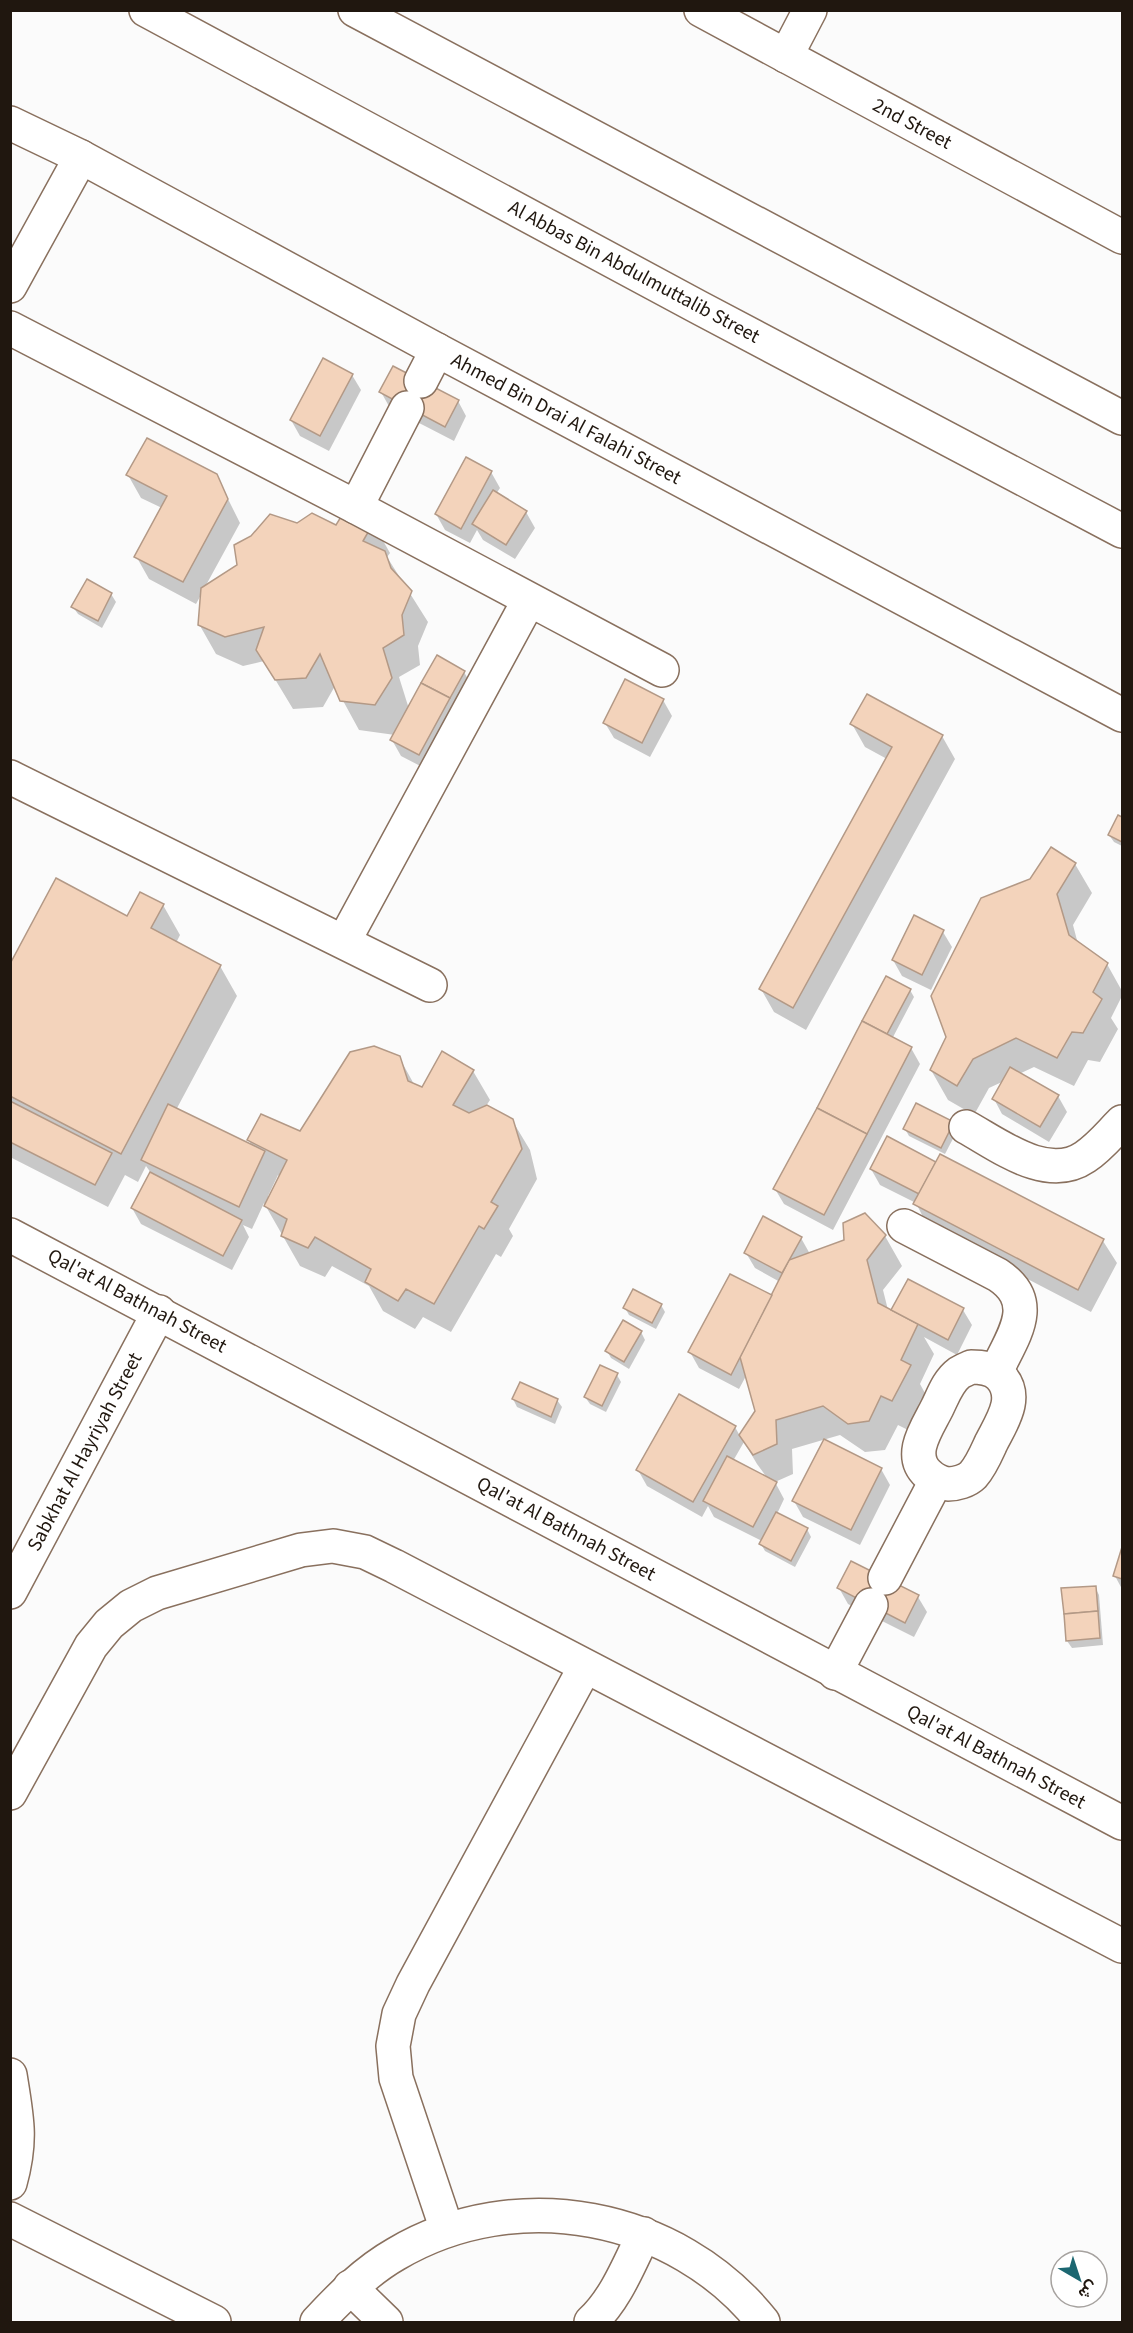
<svg xmlns="http://www.w3.org/2000/svg" width="1133" height="2333" font-family="'Source Sans 3',Vazirmatn,sans-serif">
	<style>
		.shadow { fill: #0003; fill-rule: evenodd }
		.building { fill: #f3d3bb; stroke: #b39986; stroke-width: 1.5 }
		.lines { fill: none; stroke-linecap: round; stroke-linejoin: round }
		.minor-casing { stroke: #89705e; stroke-width: 36 }
		.minor { stroke: #fff; stroke-width: 33 }
		.labels { text-anchor: middle; dominant-baseline: central; stroke-width: 4.5; stroke-linejoin: round; paint-order: stroke }
		.street-label { font-size: 20px; fill: #20170f; stroke: #fff }
	</style>
	<rect width="100%" height="100%" fill="#fbfbfb"/>
	<g class="shadow">
		<polygon points="352,375 361,390 329,451 300,436 291,420"/>
		<polygon points="381,392 458,401 466,416 454,441 390,408"/>
		<polygon points="491,472 500,488 496,494 526,512 535,528 515,559 483,540 477,530 470,543 445,530 436,514"/>
		<polygon points="128,475 216,475 240,523 205,587 297,524 336,527 373,523 390,553 387,557 428,622 418,646 420,665 399,677 409,709 464,672 468,679 428,770 401,756 392,740 395,735 359,730 335,686 323,707 293,709 264,661 243,666 216,654 199,624 202,593 196,604 149,579 136,556 162,508 141,498"/>
		<polygon points="87,581 111,594 116,602 102,628 78,614 73,607"/>
		<polygon points="663,700 672,716 650,757 614,738 605,723"/>
		<polygon points="852,724 942,736 955,759 806,1030 774,1012 761,989 887,759 865,747"/>
		<polygon points="1118,817 1122,819 1122,846 1114,842 1109,835"/>
		<polygon points="1075,864 1092,893 1073,925 1078,944 1107,964 1122,991 1122,996 1111,1018 1118,1029 1100,1062 1088,1060 1074,1086 1034,1067 1019,1074 1058,1096 1067,1112 1049,1142 1002,1114 994,1099 1004,1081 989,1088 974,1115 948,1100 931,1070"/>
		<path d="M 163,905 L 180,935 L 176,943 L 220,966 L 237,996 L 176,1110 L 252,1147 L 249,1140 L 300,1133 L 399,1057 L 415,1086 L 422,1089 L 473,1071 L 490,1100 L 486,1106 L 512,1120 L 530,1150 L 537,1179 L 509,1229 L 513,1236 L 501,1257 L 496,1254 L 451,1332 L 423,1317 L 415,1329 L 383,1311 L 369,1286 L 332,1266 L 325,1277 L 300,1266 L 264,1203 L 252,1229 L 243,1225 L 249,1237 L 232,1270 L 141,1224 L 132,1208 L 151,1173 L 146,1166 L 138,1182 L 125,1175 L 108,1207 L 10,1157 L 10,967 L 128,918 ZM 278,1175 L 280,1177 L 270,1197 L 268,1196 Z"/>
		<polygon points="915,917 943,932 952,947 931,990 902,976 893,960"/>
		<polygon points="910,990 914,997 892,1039 911,1048 920,1064 833,1230 784,1204 775,1189"/>
		<polygon points="953,1123 957,1131 945,1154 909,1136 905,1129"/>
		<polygon points="941,1156 1103,1241 1117,1263 1091,1312 928,1227 916,1203 880,1185 871,1169 937,1164"/>
		<path d="M 885,1236 L 902,1266 L 883,1290 L 888,1310 L 963,1310 L 972,1325 L 957,1355 L 924,1337 L 934,1354 L 920,1384 L 926,1395 L 908,1430 L 898,1425 L 885,1450 L 865,1452 L 840,1435 L 792,1449 L 793,1474 L 775,1482 L 784,1499 L 777,1514 L 807,1529 L 811,1537 L 795,1567 L 765,1551 L 761,1544 L 762,1541 L 714,1517 L 708,1506 L 702,1517 L 647,1486 L 638,1470 L 735,1427 L 740,1436 L 756,1412 L 746,1376 L 739,1389 L 699,1368 L 690,1352 L 772,1297 L 780,1282 L 755,1268 L 746,1253 L 801,1238 L 810,1254 ZM 744,1442 L 757,1464 L 768,1479 L 733,1461 Z"/>
		<polygon points="661,1305 665,1312 656,1329 629,1315 625,1308"/>
		<polygon points="641,1332 645,1340 629,1369 611,1358 607,1351"/>
		<polygon points="617,1375 621,1382 606,1412 590,1404 585,1397"/>
		<polygon points="513,1399 557,1400 562,1407 555,1424 517,1407"/>
		<polygon points="881,1469 890,1485 860,1545 803,1517 794,1501"/>
		<polygon points="1122,1552 1122,1589 1115,1576"/>
		<polygon points="1095,1587 1099,1595 1103,1645 1072,1648 1067,1641"/>
		<polygon points="839,1588 918,1597 927,1612 914,1637 848,1604"/>
	</g>
	<g class="building">
		<polygon points="323,358 353,374 320,436 290,420"/>
		<polygon points="393,366 459,400 445,427 379,392"/>
		<polygon points="147,438 217,474 228,499 183,582 134,557 167,496 126,475"/>
		<polygon points="466,457 492,471 461,529 435,514"/>
		<polygon points="493,490 527,511 506,545 472,524"/>
		<polygon points="347,507 374,522 363,541 385,551 391,568 412,591 402,615 404,635 383,648 392,678 375,705 340,701 320,654 306,678 275,680 256,650 264,627 225,637 198,625 201,588 237,565 234,545 251,536 270,514 297,523 312,513 336,525"/>
		<polygon points="87,579 112,593 98,621 71,607"/>
		<polygon points="437,655 465,671 450,698 421,683"/>
		<polygon points="625,679 664,699 642,743 603,723"/>
		<polygon points="421,683 450,698 419,755 390,740"/>
		<polygon points="867,694 943,735 793,1008 759,989 892,747 850,724"/>
		<polygon points="1118,815 1122,817 1122,842 1108,835"/>
		<polygon points="1051,847 1076,863 1057,894 1069,935 1108,963 1093,992 1102,999 1083,1033 1072,1032 1057,1058 1016,1038 973,1059 957,1086 930,1070 946,1037 931,996 981,898 1030,879"/>
		<polygon points="56,878 127,916 140,892 164,904 151,928 221,965 121,1154 10,1096 10,964"/>
		<polygon points="914,915 944,930 922,975 892,960"/>
		<polygon points="886,976 911,989 887,1034 862,1021"/>
		<polygon points="862,1021 912,1047 867,1134 817,1108"/>
		<polygon points="374,1046 400,1056 408,1081 422,1087 442,1051 474,1070 453,1105 469,1113 487,1105 513,1119 522,1149 491,1202 498,1206 484,1229 479,1226 434,1304 406,1289 398,1301 365,1282 371,1269 315,1237 308,1248 281,1236 287,1219 264,1206 287,1160 247,1140 261,1114 300,1131 350,1052"/>
		<polygon points="1010,1067 1059,1095 1040,1127 992,1099"/>
		<polygon points="10,1101 112,1153 95,1185 10,1142"/>
		<polygon points="916,1103 954,1122 941,1148 903,1129"/>
		<polygon points="168,1104 265,1151 239,1207 141,1160"/>
		<polygon points="817,1108 867,1134 824,1215 773,1189"/>
		<polygon points="887,1136 936,1162 919,1194 870,1169"/>
		<polygon points="940,1154 1104,1239 1078,1290 913,1204"/>
		<polygon points="150,1172 242,1220 223,1256 131,1208"/>
		<polygon points="865,1213 886,1235 867,1260 878,1303 918,1324 901,1360 911,1365 892,1401 881,1396 869,1421 848,1424 823,1406 776,1420 777,1444 753,1455 739,1435 755,1411 740,1357 789,1260 844,1240 843,1223"/>
		<polygon points="763,1216 802,1237 782,1273 744,1253"/>
		<polygon points="730,1274 772,1295 731,1375 688,1352"/>
		<polygon points="908,1279 964,1308 948,1340 891,1310"/>
		<polygon points="633,1289 662,1304 652,1323 623,1308"/>
		<polygon points="623,1320 642,1331 624,1362 605,1351"/>
		<polygon points="600,1365 618,1373 602,1406 584,1397"/>
		<polygon points="520,1382 558,1399 551,1417 512,1399"/>
		<polygon points="679,1394 736,1426 693,1502 636,1470"/>
		<polygon points="824,1439 882,1468 851,1530 792,1501"/>
		<polygon points="727,1456 777,1482 753,1527 703,1501"/>
		<polygon points="776,1512 808,1528 791,1561 759,1544"/>
		<polygon points="1122,1547 1122,1579 1113,1576"/>
		<polygon points="851,1561 919,1595 905,1623 837,1588"/>
		<polygon points="1096,1586 1098,1611 1064,1614 1061,1588"/>
		<polygon points="1098,1611 1100,1638 1066,1641 1064,1614"/>
	</g>
	<g class="lines">
		<defs>
			<g id="minor">
				<polyline points="146,10 698,307 1122,531"/>
				<polyline points="355,10 1122,418"/>
				<polyline points="701,10 1122,237"/>
				<polyline points="786,56 810,10"/>
				<polyline points="10,123 81,157 437,350 1122,715"/>
				<polyline points="10,286 81,157"/>
				<polyline points="10,328 356,507 662,670"/>
				<polyline points="421,381 437,350"/>
				<polyline points="356,507 407,408"/>
				<polyline points="10,777 430,985"/>
				<polyline points="344,941 529,600"/>
				<path d="M 966,1127 C 999,1145 1047,1183 1085,1157 C 1100,1147 1110,1134 1122,1122"/>
				<path d="M 904,1226 L 998,1275 C 1040,1303 1012,1337 996,1372"/>
				<polyline points="10,1235 1122,1823"/>
				<path d="M 971,1367 C 982,1367 992,1368 1000,1376 C 1020,1397 1001,1423 991,1443 C 986,1454 981,1466 973,1475 C 967,1481 956,1484 948,1484 C 940,1483 933,1479 928,1474 C 907,1455 927,1428 937,1408 C 943,1396 948,1381 959,1373 C 962,1371 967,1369 971,1367 Z"/>
				<polyline points="885,1578 936,1481"/>
				<polyline points="10,1592 159,1312"/>
				<polyline points="835,1673 871,1605"/>
				<polyline points="10,1793 91,1646 109,1624 131,1606 157,1593 301,1550 333,1546 365,1552 394,1566 1122,1946"/>
				<path d="M 10,2075 C 17,2118 22,2140 10,2183"/>
				<polyline points="10,2219 214,2322"/>
				<polyline points="447,2230 396,2078 393,2046 399,2014 413,1984 585,1667"/>
				<polyline points="350,2287 386,2322"/>
				<path d="M 317,2322 C 340,2297 366,2271 396,2254 C 516,2183 677,2213 763,2322"/>
				<path d="M 591,2322 C 616,2299 629,2264 644,2234"/>
			</g>
		</defs>
		<use href="#minor" class="minor-casing"/>
		<use href="#minor" class="minor"/>
	</g>
	<g class="labels">
		<g class="street-label">
			<text transform="translate(912 124) rotate(28)">2nd Street</text>
			<text transform="translate(634 272) rotate(28)">Al Abbas Bin Abdulmuttalib Street</text>
			<text transform="translate(566 419) rotate(28)">Ahmed Bin Drai Al Falahi Street</text>
			<text transform="translate(137 1301) rotate(28)">Qal'at Al Bathnah Street</text>
			<text transform="translate(85 1452) rotate(-62)">Sabkhat Al Hayriyah Street</text>
			<text transform="translate(566 1529) rotate(28)">Qal'at Al Bathnah Street</text>
			<text transform="translate(996 1757) rotate(28)">Qal'at Al Bathnah Street</text>
		</g>
	</g>
	<rect width="1133" height="2333" fill="none" stroke="#20170f" stroke-width="24"/>
	<g transform="translate(1079 2279) rotate(141)"><circle r="28" fill="#ffffff" stroke="#a6a29f" stroke-width="1.5"/>
	<path d="M0-4.5L10 22L0 15L-10 22Z" fill="#1c6771"/>
	<text y="-9" font-size="16" font-weight="bold" text-anchor="middle" fill="#20170f">ش</text>
	</g>
</svg>
